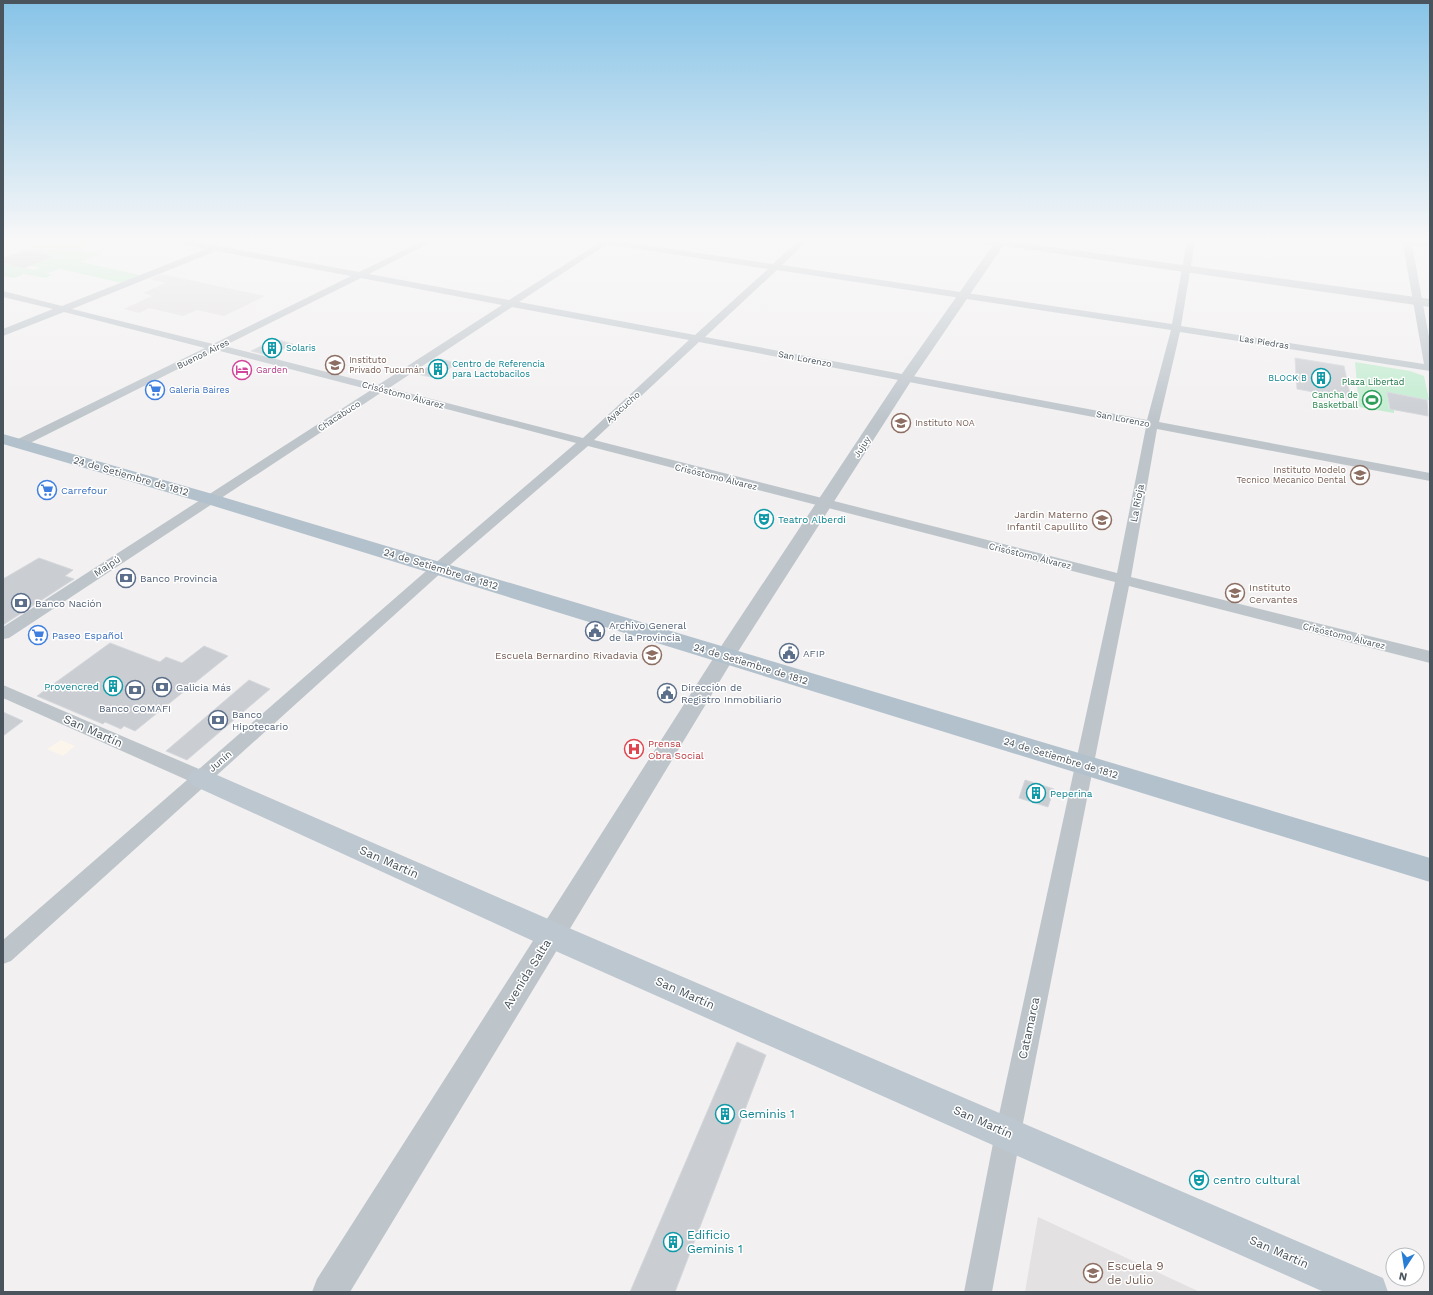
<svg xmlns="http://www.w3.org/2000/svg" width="1433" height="1295" font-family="'Work Sans',sans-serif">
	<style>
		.commercial { fill: #fbf5eb }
		.education { fill: #e3e1e1 }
		.green { fill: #c2ecd0 }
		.building { fill: #cacdd2; stroke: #d4d7db }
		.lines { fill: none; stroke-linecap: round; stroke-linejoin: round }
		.minor { fill: #bdc5cb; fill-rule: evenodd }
		.tertiary { fill: #bdc5cb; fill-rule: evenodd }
		.secondary { fill: #bdc7d0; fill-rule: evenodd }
		.primary { fill: #b2c1cc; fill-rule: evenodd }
		.labels { text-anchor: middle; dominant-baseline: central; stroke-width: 3; stroke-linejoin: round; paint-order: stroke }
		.far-street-label { font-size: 9px; fill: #49545c; stroke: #fff }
		.far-culture-label { font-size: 9px; fill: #0d838f; stroke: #fff; text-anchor: start }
		.far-education-label { font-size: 9px; fill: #785e54; stroke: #fff; text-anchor: start }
		.far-hotel-label { font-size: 9px; fill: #b23c85; stroke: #fff; text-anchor: start }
		.far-park-label { font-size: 9px; fill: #1f7846; stroke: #fff }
		.far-shop-label { font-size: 9px; fill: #366cbe; stroke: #fff; text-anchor: start }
		.far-leisure-label { font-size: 9px; fill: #27864d; stroke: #fff; text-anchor: end }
		.street-label { font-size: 10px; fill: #49545c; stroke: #fff }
		.shop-label { font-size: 10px; fill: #366cbe; stroke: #fff; text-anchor: start }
		.education-label { font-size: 10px; fill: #785e54; stroke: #fff; text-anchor: end }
		.culture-label { font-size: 10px; fill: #0d838f; stroke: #fff; text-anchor: start }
		.service-label { font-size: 10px; fill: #4e5e75; stroke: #fff; text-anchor: start }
		.health-label { font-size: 10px; fill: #be3a42; stroke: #fff; text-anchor: start }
		.near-street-label { font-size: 12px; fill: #49545c; stroke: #fff }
		.near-culture-label { font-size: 12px; fill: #0d838f; stroke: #fff; text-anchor: start }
		.near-education-label { font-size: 12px; fill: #785e54; stroke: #fff; text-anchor: start }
	</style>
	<rect width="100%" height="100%" fill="#f2f0f0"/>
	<polygon class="commercial" points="61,740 75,746 63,756 47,749"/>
	<g class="education">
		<polygon points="160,274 265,296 224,316 197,310 183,316 149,308 139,313 124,309 152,296 143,293 166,283 149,279"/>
		<polygon points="1038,1217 1200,1292 1025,1292"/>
	</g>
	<g class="green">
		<polygon points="52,241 97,241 78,249 101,254 81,262 140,275 122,283 60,269 48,273 42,272 52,275 45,278 24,274 14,278 3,276 3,263 34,270 40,268 30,265 55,256 28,249"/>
		<polygon points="1355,362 1410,371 1424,376 1429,400 1387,392 1389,409 1394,410 1394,413 1359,407"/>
	</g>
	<g class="building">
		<polygon points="26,250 55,256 24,268 3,263 3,258"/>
		<polygon points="275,339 293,344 270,356 251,351"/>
		<polygon points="1295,358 1344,366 1351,399 1297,389"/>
		<polygon points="440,359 457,363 436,378 417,374"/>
		<polygon points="1387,392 1427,400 1428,416 1390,409"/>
		<polygon points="39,558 73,570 65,576 74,579 3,625 3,579"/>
		<polygon points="110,643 160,662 166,657 182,663 204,646 228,656 135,731 124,726 121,729 105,722 103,724 37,696"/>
		<polygon points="249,680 270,689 187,760 166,751"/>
		<polygon points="3,712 23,721 3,736"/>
		<polygon points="1025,780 1054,789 1048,807 1019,798"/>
		<polygon points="737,1042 766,1055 675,1292 630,1292"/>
	</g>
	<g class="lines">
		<path class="minor" d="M 175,241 L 191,241 L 359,272 L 423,241 L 433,241 L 369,274 L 509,300 L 599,243 L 597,241 L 617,241 L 773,264 L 798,241 L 807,241 L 782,265 L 1172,324 L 1187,241 L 1195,241 L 1181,326 L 1424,364 L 1403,244 L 1393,243 L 1392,241 L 1430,243 L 1430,247 L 1412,245 L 1430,342 L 1430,371 L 1180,332 L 1159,422 L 1430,473 L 1430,481 L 1157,429 L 1131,577 L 1430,651 L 1430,663 L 1129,586 L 1021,1133 L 992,1292 L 964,1292 L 995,1133 L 1115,582 L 588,446 L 443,571 L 11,961 L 3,964 L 3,940 L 187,780 L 3,698 L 3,685 L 199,769 L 433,565 L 576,443 L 382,392 L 9,638 L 3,639 L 3,627 L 371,390 L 216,350 L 22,447 L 14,447 L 12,444 L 14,441 L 205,348 L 64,312 L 3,336 L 3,329 L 53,309 L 3,297 L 3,291 L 62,306 L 206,249 L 179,243 ZM 607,244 L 768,269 L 695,335 L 519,302 ZM 216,251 L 351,276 L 213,344 L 72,309 ZM 777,270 L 1171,330 L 1147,420 L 705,337 ZM 361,278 L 502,305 L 378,385 L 224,346 ZM 512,307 L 689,340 L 583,438 L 389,388 ZM 699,342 L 1146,427 L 1117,573 L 594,440 Z"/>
		<polygon class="tertiary" points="982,241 1008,241 1430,299 1430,307 1003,246 913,378 732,661 350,1292 312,1292 317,1279 718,651 899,378 993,245 983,243"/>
		<polygon class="secondary" points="201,768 562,925 1383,1278 1388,1292 1324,1292 542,945 192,785 188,778 192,771"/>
		<polygon class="primary" points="3,434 216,495 1430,858 1430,882 204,503 3,444"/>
	</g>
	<linearGradient id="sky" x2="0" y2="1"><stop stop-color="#86c3e7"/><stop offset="0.57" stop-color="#f9f8f8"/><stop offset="1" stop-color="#f9f8f8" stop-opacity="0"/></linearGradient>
	<rect width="1433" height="422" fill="url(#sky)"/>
	<defs>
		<symbol id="building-ring" viewBox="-11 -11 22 22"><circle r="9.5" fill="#fff" stroke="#0f9aa8" stroke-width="1.5"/><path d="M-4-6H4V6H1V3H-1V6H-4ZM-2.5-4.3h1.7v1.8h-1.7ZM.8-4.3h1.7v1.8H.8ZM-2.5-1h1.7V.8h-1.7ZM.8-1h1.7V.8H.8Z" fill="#0f9aa8"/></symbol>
		<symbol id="school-ring" viewBox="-11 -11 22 22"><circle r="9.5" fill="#fff" stroke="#8d6e63" stroke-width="1.5"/><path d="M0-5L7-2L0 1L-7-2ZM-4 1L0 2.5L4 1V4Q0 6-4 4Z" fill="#8d6e63"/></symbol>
		<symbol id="hotel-ring" viewBox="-11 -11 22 22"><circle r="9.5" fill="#fff" stroke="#d1479c" stroke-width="1.5"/><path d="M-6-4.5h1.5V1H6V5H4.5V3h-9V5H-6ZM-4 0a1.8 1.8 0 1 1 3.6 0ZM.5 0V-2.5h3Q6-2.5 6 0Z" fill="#d1479c"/></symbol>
		<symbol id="supermarket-ring" viewBox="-11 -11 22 22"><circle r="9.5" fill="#fff" stroke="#3f7fe0" stroke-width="1.5"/><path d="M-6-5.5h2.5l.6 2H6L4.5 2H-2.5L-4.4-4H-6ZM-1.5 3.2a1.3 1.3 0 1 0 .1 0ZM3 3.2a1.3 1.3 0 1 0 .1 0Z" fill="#3f7fe0"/></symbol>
		<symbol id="stadium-ring" viewBox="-11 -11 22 22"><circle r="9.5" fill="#fff" stroke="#2e9e5b" stroke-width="1.5"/><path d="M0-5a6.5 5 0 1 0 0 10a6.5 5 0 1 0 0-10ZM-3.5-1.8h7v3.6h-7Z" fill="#2e9e5b"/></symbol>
		<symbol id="university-ring" viewBox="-11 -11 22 22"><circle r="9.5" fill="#fff" stroke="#8d6e63" stroke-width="1.5"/><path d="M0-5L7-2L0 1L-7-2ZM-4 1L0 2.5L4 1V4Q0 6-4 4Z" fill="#8d6e63"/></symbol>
		<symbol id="theatre-ring" viewBox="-11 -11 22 22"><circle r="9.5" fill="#fff" stroke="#0f9aa8" stroke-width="1.5"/><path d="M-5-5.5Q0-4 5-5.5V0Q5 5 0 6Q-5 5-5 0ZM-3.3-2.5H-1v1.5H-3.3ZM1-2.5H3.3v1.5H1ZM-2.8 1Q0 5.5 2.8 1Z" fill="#0f9aa8"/></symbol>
		<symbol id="bank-ring" viewBox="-11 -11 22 22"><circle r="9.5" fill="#fff" stroke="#5c6f8a" stroke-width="1.5"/><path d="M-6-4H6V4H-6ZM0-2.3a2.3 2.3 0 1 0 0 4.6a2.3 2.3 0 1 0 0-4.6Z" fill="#5c6f8a"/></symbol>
		<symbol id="civic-ring" viewBox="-11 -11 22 22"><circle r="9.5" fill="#fff" stroke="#5c6f8a" stroke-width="1.5"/><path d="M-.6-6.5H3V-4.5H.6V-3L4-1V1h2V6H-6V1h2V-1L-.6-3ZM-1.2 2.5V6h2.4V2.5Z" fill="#5c6f8a"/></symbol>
		<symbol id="hospital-ring" viewBox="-11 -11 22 22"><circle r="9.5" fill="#fff" stroke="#e0444e" stroke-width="1.5"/><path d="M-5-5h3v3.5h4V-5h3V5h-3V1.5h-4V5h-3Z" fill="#e0444e"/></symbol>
	</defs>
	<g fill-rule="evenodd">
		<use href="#building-ring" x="261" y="337" width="22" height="22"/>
		<use href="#school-ring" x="324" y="354" width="22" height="22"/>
		<use href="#building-ring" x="427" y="358" width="22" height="22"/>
		<use href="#hotel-ring" x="231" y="359" width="22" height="22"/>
		<use href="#building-ring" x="1310" y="367" width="22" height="22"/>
		<use href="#supermarket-ring" x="144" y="379" width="22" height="22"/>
		<use href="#stadium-ring" x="1361" y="389" width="22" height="22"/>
		<use href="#school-ring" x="890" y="412" width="22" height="22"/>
		<use href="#university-ring" x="1349" y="464" width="22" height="22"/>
		<use href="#supermarket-ring" x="36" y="479" width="22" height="22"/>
		<use href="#theatre-ring" x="753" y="508" width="22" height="22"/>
		<use href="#school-ring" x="1091" y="509" width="22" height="22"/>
		<use href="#bank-ring" x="115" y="567" width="22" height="22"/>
		<use href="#school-ring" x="1224" y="582" width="22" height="22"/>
		<use href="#bank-ring" x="10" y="592" width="22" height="22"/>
		<use href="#civic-ring" x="584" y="620" width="22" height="22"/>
		<use href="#supermarket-ring" x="27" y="624" width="22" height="22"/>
		<use href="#civic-ring" x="778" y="642" width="22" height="22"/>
		<use href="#school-ring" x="641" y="644" width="22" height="22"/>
		<use href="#building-ring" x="102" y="675" width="22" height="22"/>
		<use href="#bank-ring" x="151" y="676" width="22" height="22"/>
		<use href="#bank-ring" x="124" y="679" width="22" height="22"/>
		<use href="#civic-ring" x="656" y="682" width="22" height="22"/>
		<use href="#bank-ring" x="207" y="709" width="22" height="22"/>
		<use href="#hospital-ring" x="623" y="738" width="22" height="22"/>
		<use href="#building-ring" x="1025" y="782" width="22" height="22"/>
		<use href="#building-ring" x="714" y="1103" width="22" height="22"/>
		<use href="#theatre-ring" x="1188" y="1169" width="22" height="22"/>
		<use href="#building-ring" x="662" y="1231" width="22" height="22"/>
		<use href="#school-ring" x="1082" y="1262" width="22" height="22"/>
	</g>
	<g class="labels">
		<g class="far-street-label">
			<text transform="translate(1264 342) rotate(9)">Las Piedras</text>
			<text transform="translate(203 354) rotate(-26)">Buenos Aires</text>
			<text transform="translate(805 359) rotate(11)">San Lorenzo</text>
			<text transform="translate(403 395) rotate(15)">Crisóstomo Álvarez</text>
			<text transform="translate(623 407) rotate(-42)">Ayacucho</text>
			<text transform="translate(339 416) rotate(-33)">Chacabuco</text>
			<text transform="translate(1123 419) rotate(11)">San Lorenzo</text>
			<text transform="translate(862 447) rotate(-57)">Jujuy</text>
			<text transform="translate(716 477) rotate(14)">Crisóstomo Álvarez</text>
			<text transform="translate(1030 556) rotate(14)">Crisóstomo Álvarez</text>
			<text transform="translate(1344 636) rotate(14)">Crisóstomo Álvarez</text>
		</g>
		<g class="far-culture-label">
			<text x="286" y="348">Solaris</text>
			<text x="452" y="364">Centro de Referencia<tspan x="452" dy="10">para Lactobacilos</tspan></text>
			<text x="1307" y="378" text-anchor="end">BLOCK B</text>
		</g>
		<g class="far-education-label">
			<text x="349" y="360">Instituto<tspan x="349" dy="10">Privado Tucumán</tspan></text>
			<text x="915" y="423">Instituto NOA</text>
			<text x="1346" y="470" text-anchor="end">Instituto Modelo<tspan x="1346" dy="10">Tecnico Mecanico Dental</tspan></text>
		</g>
		<g class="far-hotel-label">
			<text x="256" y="370">Garden</text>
		</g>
		<g class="far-park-label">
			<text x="1373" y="382">Plaza Libertad</text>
		</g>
		<g class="far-shop-label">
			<text x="169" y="390">Galeria Baires</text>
		</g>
		<g class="far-leisure-label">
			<text x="1358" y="395">Cancha de<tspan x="1358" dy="10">Basketball</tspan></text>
		</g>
		<g class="street-label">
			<text transform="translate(131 476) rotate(16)">24 de Setiembre de 1812</text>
			<text transform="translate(1137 503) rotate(-79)">La Rioja</text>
			<text transform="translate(107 566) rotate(-33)">Maipú</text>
			<text transform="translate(441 569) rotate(17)">24 de Setiembre de 1812</text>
			<text transform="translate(751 664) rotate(17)">24 de Setiembre de 1812</text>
			<text transform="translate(1061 758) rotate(17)">24 de Setiembre de 1812</text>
			<text transform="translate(220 761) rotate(-41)">Junín</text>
		</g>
		<g class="shop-label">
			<text x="61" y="490">Carrefour</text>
			<text x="52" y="635">Paseo Español</text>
		</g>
		<g class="education-label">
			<text x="1088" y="514">Jardin Materno<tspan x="1088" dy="12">Infantil Capullito</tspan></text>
			<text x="1249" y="587" text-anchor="start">Instituto<tspan x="1249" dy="12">Cervantes</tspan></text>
			<text x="638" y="655">Escuela Bernardino Rivadavia</text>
		</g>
		<g class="culture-label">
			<text x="778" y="519">Teatro Alberdi</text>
			<text x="99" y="686" text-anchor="end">Provencred</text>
			<text x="1050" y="793">Peperina</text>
		</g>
		<g class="service-label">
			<text x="140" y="578">Banco Provincia</text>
			<text x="35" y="603">Banco Nación</text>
			<text x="609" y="625">Archivo General<tspan x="609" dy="12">de la Provincia</tspan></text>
			<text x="803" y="653">AFIP</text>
			<text x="176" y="687">Galicia Más</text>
			<text x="681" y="687">Dirección de<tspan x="681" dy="12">Registro Inmobiliario</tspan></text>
			<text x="135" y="708" text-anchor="middle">Banco COMAFI</text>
			<text x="232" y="714">Banco<tspan x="232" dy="12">Hipotecario</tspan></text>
		</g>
		<g class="health-label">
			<text x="648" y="743">Prensa<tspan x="648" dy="12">Obra Social</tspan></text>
		</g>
		<g class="near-street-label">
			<text transform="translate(93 731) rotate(24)">San Martín</text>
			<text transform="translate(389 862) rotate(24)">San Martín</text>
			<text transform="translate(527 974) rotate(-58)">Avenida Salta</text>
			<text transform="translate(685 993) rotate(24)">San Martín</text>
			<text transform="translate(1029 1028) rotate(-78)">Catamarca</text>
			<text transform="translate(983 1122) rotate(24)">San Martín</text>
			<text transform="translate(1279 1252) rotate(24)">San Martín</text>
		</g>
		<g class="near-culture-label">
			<text x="739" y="1114">Geminis 1</text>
			<text x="1213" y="1180">centro cultural</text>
			<text x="687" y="1235">Edificio<tspan x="687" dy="14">Geminis 1</tspan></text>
		</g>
		<g class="near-education-label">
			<text x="1107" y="1266">Escuela 9<tspan x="1107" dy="14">de Julio</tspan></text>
		</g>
	</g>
	<rect width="1433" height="1295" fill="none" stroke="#49545c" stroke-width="8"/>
	<g transform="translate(1405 1267) rotate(192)"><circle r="19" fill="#ffffff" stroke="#b6bbbe"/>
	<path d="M0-3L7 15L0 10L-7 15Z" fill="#287ed4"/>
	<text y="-6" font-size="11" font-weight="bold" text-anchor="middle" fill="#49545c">N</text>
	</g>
</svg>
